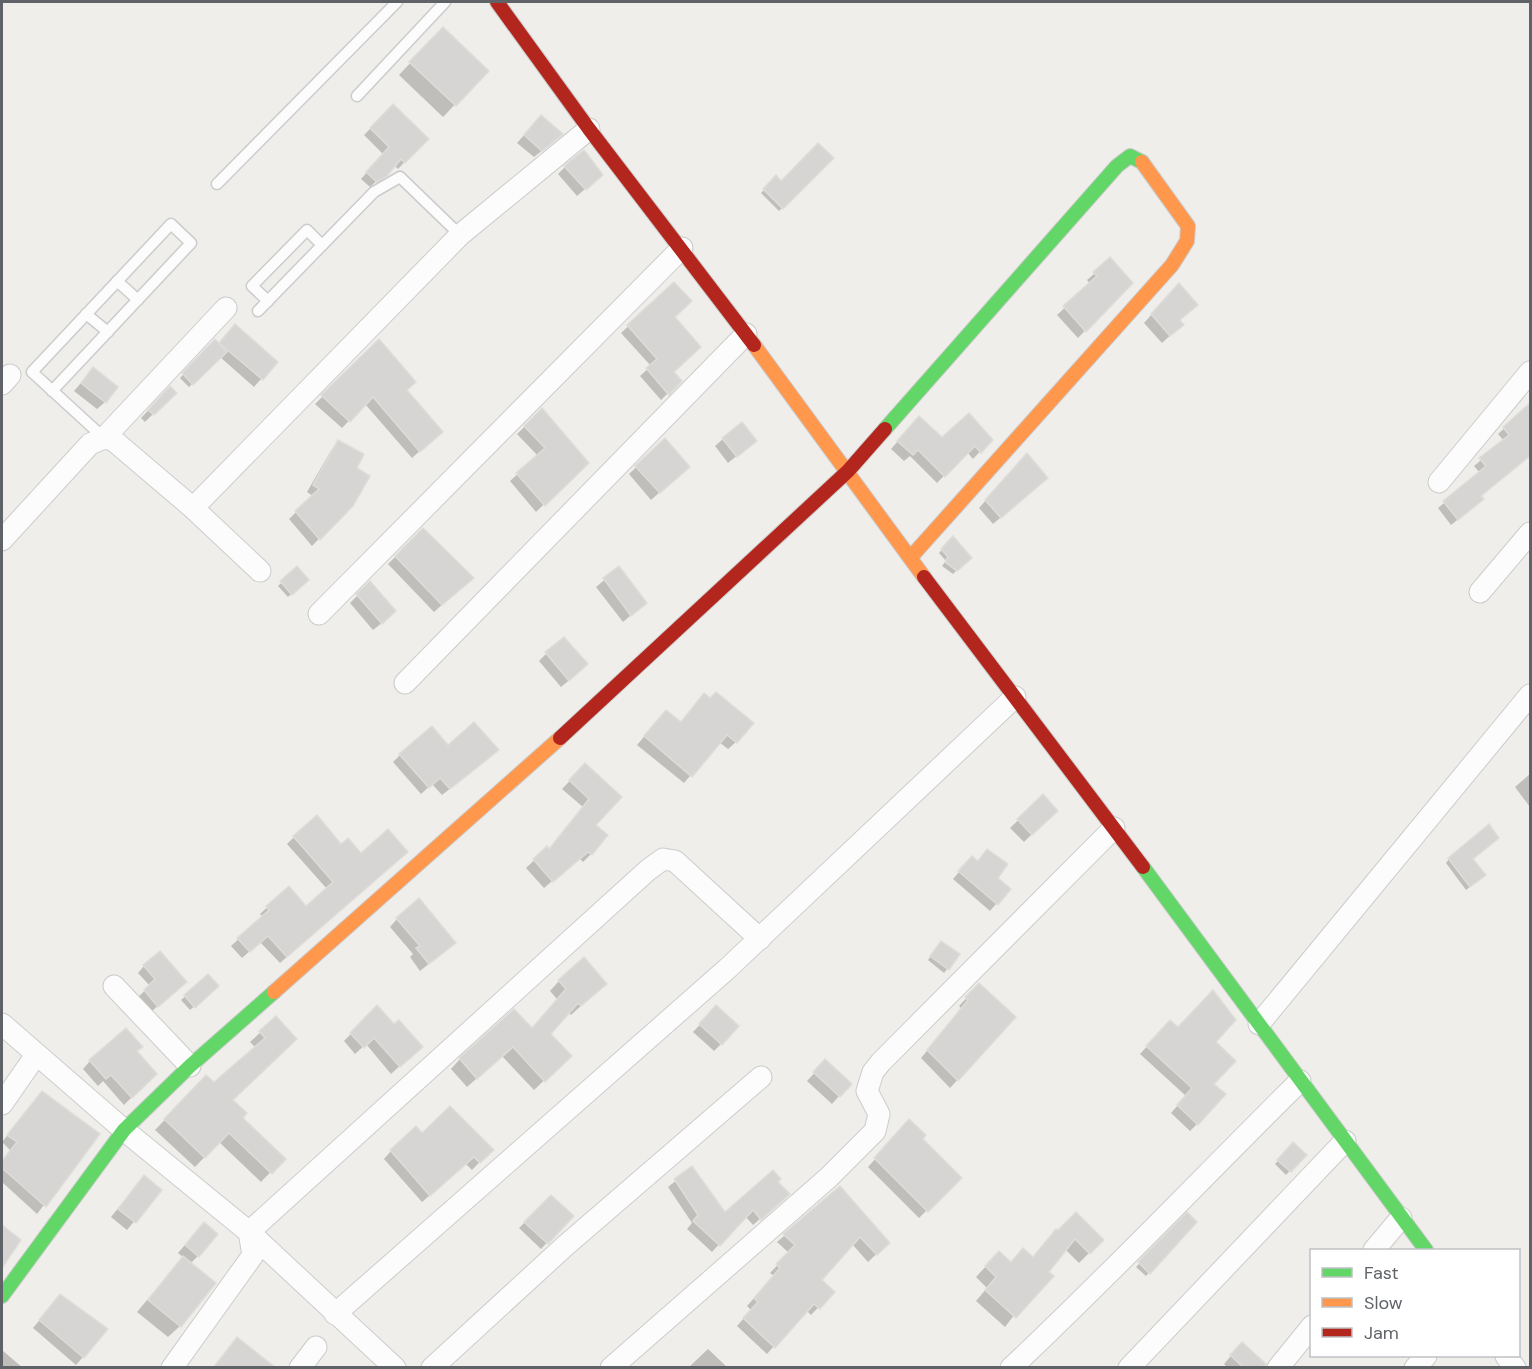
<svg xmlns="http://www.w3.org/2000/svg" width="1532" height="1369" font-family="'DM Sans',sans-serif">
	<style>
		.shadow { fill: #0003 }
		.building { fill: #d6d5d3; stroke: #deddd9; stroke-width: 1.5 }
		.lines { fill: none; stroke-linecap: round; stroke-linejoin: round }
		.lane-casing { stroke: #cbcccc; stroke-width: 13 }
		.street-casing { stroke: #cbcccc; stroke-width: 23 }
		.fast-casing { stroke: #cacacb; stroke-width: 16 }
		.slow-casing { stroke: #cacacb; stroke-width: 16 }
		.jam-casing { stroke: #cacacb; stroke-width: 16 }
		.lane { stroke: #fdfcfc; stroke-width: 10 }
		.street { stroke: #fdfcfc; stroke-width: 21 }
		.fast { stroke: #63d668; stroke-width: 14 }
		.slow { stroke: #ff974d; stroke-width: 14 }
		.jam { stroke: #b3261e; stroke-width: 14 }
	</style>
	<rect width="100%" height="100%" fill="#efeeea"/>
	<g class="shadow">
		<polygon points="431,41 487,71 443,117 399,75"/>
		<polygon points="393,106 427,139 398,169 394,165 370,187 361,179 383,154 364,135"/>
		<polygon points="534,124 554,141 534,157 517,143"/>
		<polygon points="832,158 779,211 761,193 776,178 781,183"/>
		<polygon points="565,167 593,182 577,196 558,174"/>
		<polygon points="1095,273 1131,283 1078,338 1057,315 1090,284 1087,280"/>
		<polygon points="674,284 672,372 680,381 661,400 640,376 651,366 621,333"/>
		<polygon points="1171,293 1178,321 1174,332 1162,343 1144,323"/>
		<polygon points="227,334 276,362 254,387 220,357 189,387 180,378 215,341 218,345"/>
		<polygon points="379,341 433,439 412,458 365,404 342,428 315,404"/>
		<polygon points="93,369 105,402 97,409 74,391"/>
		<polygon points="170,388 174,393 145,422 141,418"/>
		<polygon points="1529,406 1530,441 1515,455 1479,496 1476,505 1451,525 1438,508 1480,473 1474,466 1504,441 1498,434"/>
		<polygon points="542,410 587,463 536,512 510,481 538,456 517,434"/>
		<polygon points="912,425 941,439 991,440 973,459 967,452 937,483 910,456 904,461 891,449"/>
		<polygon points="723,439 755,441 728,463 715,446"/>
		<polygon points="665,440 680,474 651,500 629,474"/>
		<polygon points="339,441 355,469 352,505 312,546 289,519 313,496 307,492 332,449"/>
		<polygon points="1019,463 1038,486 993,524 979,508"/>
		<polygon points="423,530 464,585 434,612 388,564"/>
		<polygon points="953,538 970,557 953,574 942,566 946,561 939,553"/>
		<polygon points="297,568 307,580 288,597 278,586"/>
		<polygon points="619,568 645,603 623,622 596,587"/>
		<polygon points="369,584 387,619 373,630 350,603"/>
		<polygon points="546,654 579,672 561,687 539,661"/>
		<polygon points="704,695 736,742 728,749 719,742 684,783 637,745 659,719 680,723"/>
		<polygon points="448,747 489,758 442,795 432,784 421,794 393,762 400,755"/>
		<polygon points="585,765 594,825 591,854 583,862 579,858 544,888 526,868 547,848 549,850 583,807 562,789"/>
		<polygon points="1530,774 1530,807 1515,787"/>
		<polygon points="1043,797 1056,810 1024,842 1010,828"/>
		<polygon points="294,837 361,855 399,858 280,963 260,942 242,958 231,946 263,917 260,914 288,888 306,908 327,889 287,844"/>
		<polygon points="1449,859 1471,859 1481,878 1466,890 1446,863"/>
		<polygon points="966,864 1009,889 990,911 953,879"/>
		<polygon points="397,919 446,950 420,971 410,957 413,954 390,927"/>
		<polygon points="938,946 958,955 944,973 928,960"/>
		<polygon points="144,966 178,988 151,1012 138,997 150,986 138,973"/>
		<polygon points="208,976 217,986 190,1010 181,1000"/>
		<polygon points="559,981 595,993 571,1015 568,1012 549,1034 570,1056 534,1090 502,1056 467,1087 451,1069 460,1059 531,1029 557,999 550,991"/>
		<polygon points="979,985 1014,1018 950,1088 921,1058 962,1009 959,1006"/>
		<polygon points="377,1007 415,1052 391,1074 366,1044 355,1054 344,1041"/>
		<polygon points="716,1008 721,1044 714,1051 693,1032"/>
		<polygon points="276,1018 231,1100 241,1118 283,1159 261,1182 219,1142 195,1167 155,1130 206,1077 214,1084 256,1048 250,1042"/>
		<polygon points="1163,1029 1178,1029 1214,1042 1212,1084 1197,1124 1190,1131 1171,1113 1186,1096 1140,1054"/>
		<polygon points="136,1052 155,1074 124,1105 103,1081 98,1086 83,1069 90,1061"/>
		<polygon points="818,1069 839,1096 832,1104 807,1081"/>
		<polygon points="42,1093 98,1134 37,1214 2,1182 2,1161 10,1150 2,1142"/>
		<polygon points="902,1129 921,1139 959,1178 919,1218 868,1167"/>
		<polygon points="422,1135 491,1150 472,1170 466,1164 422,1202 384,1159 391,1151"/>
		<polygon points="1293,1144 1304,1155 1286,1175 1275,1164"/>
		<polygon points="692,1168 724,1214 781,1201 753,1225 745,1216 712,1252 687,1229 692,1223 668,1187"/>
		<polygon points="137,1185 160,1190 127,1230 111,1217"/>
		<polygon points="840,1188 888,1243 868,1262 852,1244 820,1281 833,1292 811,1315 806,1310 767,1354 737,1326 751,1310 747,1306 774,1276 770,1273 789,1253 777,1242"/>
		<polygon points="551,1197 572,1216 541,1249 519,1228"/>
		<polygon points="1187,1215 1195,1222 1146,1276 1136,1267"/>
		<polygon points="2,1227 19,1241 2,1265"/>
		<polygon points="197,1231 198,1256 190,1264 180,1326 168,1337 137,1312 183,1257 178,1253"/>
		<polygon points="1056,1231 1102,1240 1079,1263 1065,1249 1005,1327 976,1301 987,1288 976,1277 989,1263 1010,1263 1032,1258"/>
		<polygon points="53,1304 83,1357 76,1365 33,1328"/>
		<polygon points="708,1349 728,1368 688,1368"/>
		<polygon points="2,1350 23,1368 2,1368"/>
		<polygon points="1235,1351 1261,1368 1228,1368 1224,1364"/>
	</g>
	<g class="building">
		<polygon points="443,27 489,71 456,106 409,62"/>
		<polygon points="393,104 429,139 405,163 401,159 387,176 377,182 366,172 389,147 370,128"/>
		<polygon points="541,115 563,134 542,151 524,135"/>
		<polygon points="818,143 834,158 783,209 763,189 776,175 781,181"/>
		<polygon points="584,150 603,175 586,190 564,166"/>
		<polygon points="1110,257 1133,283 1086,332 1063,306 1097,276 1093,272"/>
		<polygon points="674,282 692,301 675,317 701,347 674,372 682,381 669,395 646,368 657,359 627,325"/>
		<polygon points="1179,283 1198,305 1180,320 1184,325 1170,336 1151,314"/>
		<polygon points="235,324 278,362 263,380 219,343"/>
		<polygon points="215,339 227,352 193,385 182,373"/>
		<polygon points="379,339 416,382 407,390 443,432 420,452 373,397 350,422 321,395"/>
		<polygon points="93,367 118,387 106,403 81,383"/>
		<polygon points="170,386 177,393 154,415 148,410"/>
		<polygon points="1530,403 1530,456 1481,496 1484,499 1458,520 1443,501 1486,466 1479,458 1509,435 1503,427"/>
		<polygon points="542,408 589,463 545,506 516,473 545,448 524,426"/>
		<polygon points="969,413 993,440 981,453 975,446 945,477 918,450 913,455 897,441 919,416 942,437"/>
		<polygon points="742,422 757,441 737,457 722,438"/>
		<polygon points="665,438 690,467 660,493 635,466"/>
		<polygon points="338,440 364,454 357,468 370,476 353,506 320,540 295,511 319,489 313,485"/>
		<polygon points="1027,453 1048,478 1001,518 985,500"/>
		<polygon points="423,528 474,578 442,605 395,556"/>
		<polygon points="953,536 972,558 957,571 945,562 948,557 941,549"/>
		<polygon points="297,566 309,580 292,595 280,581"/>
		<polygon points="619,566 647,603 631,616 603,578"/>
		<polygon points="370,581 396,611 382,624 356,594"/>
		<polygon points="564,637 588,664 569,681 545,652"/>
		<polygon points="716,692 754,723 737,743 727,735 692,777 644,736 666,710 681,722 704,693 710,698"/>
		<polygon points="474,722 499,750 450,789 440,778 429,788 399,754 432,726 448,745"/>
		<polygon points="585,763 622,797 596,825 608,835 592,855 588,852 553,882 533,859 547,846 549,849 589,799 569,780"/>
		<polygon points="1043,794 1058,811 1032,835 1017,819"/>
		<polygon points="317,815 341,844 348,838 361,853 388,829 408,852 287,957 268,936 250,952 237,938 269,910 266,906 289,886 306,906 333,882 293,836"/>
		<polygon points="1489,824 1499,838 1473,859 1486,875 1470,887 1448,858"/>
		<polygon points="987,849 1008,864 998,878 1011,889 998,905 958,871 972,856 978,861"/>
		<polygon points="419,898 456,943 429,964 416,948 420,946 396,918"/>
		<polygon points="941,941 960,954 949,970 930,956"/>
		<polygon points="160,951 187,982 158,1007 144,990 155,979 143,965"/>
		<polygon points="584,957 607,984 581,1006 578,1003 551,1034 572,1056 545,1082 513,1047 477,1079 459,1058 514,1009 532,1028 566,989 558,980"/>
		<polygon points="208,974 219,986 195,1008 184,995"/>
		<polygon points="979,983 1016,1017 958,1081 927,1050 968,1000 965,997"/>
		<polygon points="1213,990 1236,1020 1216,1042 1236,1061 1214,1084 1226,1094 1198,1125 1177,1105 1192,1088 1146,1046 1170,1020 1178,1027"/>
		<polygon points="377,1005 394,1024 399,1020 423,1047 400,1067 374,1038 364,1048 350,1033"/>
		<polygon points="716,1005 739,1026 722,1045 699,1024"/>
		<polygon points="276,1016 297,1039 233,1100 247,1113 243,1118 286,1159 272,1174 229,1133 205,1158 164,1119 206,1075 214,1082 265,1038 259,1031"/>
		<polygon points="126,1028 143,1047 137,1051 157,1074 132,1098 111,1075 106,1079 89,1060"/>
		<polygon points="825,1059 852,1084 840,1097 813,1072"/>
		<polygon points="42,1091 100,1134 46,1207 2,1168 2,1161 17,1142 7,1135"/>
		<polygon points="450,1106 494,1150 480,1163 474,1157 430,1196 390,1150 416,1126 422,1133"/>
		<polygon points="909,1119 926,1135 923,1139 962,1178 928,1212 874,1158"/>
		<polygon points="1293,1142 1307,1155 1291,1172 1277,1160"/>
		<polygon points="692,1166 725,1212 773,1170 781,1179 778,1182 790,1194 761,1220 753,1210 720,1246 693,1221 698,1215 674,1179"/>
		<polygon points="144,1175 162,1190 136,1223 118,1209"/>
		<polygon points="840,1186 890,1243 877,1255 860,1237 822,1280 835,1292 820,1309 814,1304 775,1348 743,1318 758,1302 754,1298 780,1268 776,1264 795,1245 783,1234"/>
		<polygon points="551,1195 574,1216 548,1244 524,1222"/>
		<polygon points="1076,1212 1104,1240 1090,1254 1075,1239 1049,1272 1054,1276 1016,1318 985,1290 996,1277 985,1266 999,1251 1011,1262 1023,1248 1033,1257 1056,1229 1058,1230"/>
		<polygon points="1187,1212 1197,1222 1150,1274 1138,1262"/>
		<polygon points="204,1222 218,1234 199,1257 185,1245"/>
		<polygon points="2,1225 21,1240 2,1268"/>
		<polygon points="183,1256 216,1283 181,1327 148,1300"/>
		<polygon points="60,1294 108,1329 84,1358 39,1320"/>
		<polygon points="237,1337 276,1368 213,1368"/>
		<polygon points="1242,1342 1266,1364 1265,1368 1244,1368 1230,1355"/>
	</g>
	<g class="lines">
		<defs>
			<g id="lane">
				<polyline points="357,96 445,2"/>
				<polyline points="217,184 397,2"/>
				<polyline points="117,281 138,300"/>
				<polyline points="268,301 252,286 307,230 322,245"/>
				<polyline points="258,311 374,192 400,177 460,235"/>
				<polyline points="86,314 108,332"/>
				<polyline points="52,391 191,243 171,224 32,372 104,438"/>
			</g>
			<g id="street">
				<polyline points="2,384 10,375"/>
				<polyline points="104,438 226,308"/>
				<polyline points="1439,482 1530,372"/>
				<polyline points="193,508 460,235 589,129"/>
				<polyline points="2,540 90,444 104,438 113,440 193,508 260,571"/>
				<polyline points="1480,592 1530,533"/>
				<polyline points="319,614 682,248"/>
				<polyline points="405,683 746,334"/>
				<polyline points="114,986 190,1066"/>
				<polyline points="2,1024 124,1130 249,1232 395,1368"/>
				<polyline points="1259,1024 1530,695"/>
				<polyline points="2,1104 36,1055"/>
				<polyline points="1374,1250 1401,1218"/>
				<polyline points="335,1314 727,969 1015,697"/>
				<polyline points="1506,1356 1515,1368"/>
				<polyline points="172,1368 253,1255 249,1232 648,870 663,859 675,861 760,939"/>
				<polyline points="300,1368 316,1347"/>
				<polyline points="432,1368 565,1246 761,1077"/>
				<polyline points="611,1368 828,1178 875,1131 879,1114 867,1091 873,1072 881,1062 1114,828"/>
				<path d="M 1011,1368 C 1110,1275 1204,1176 1300,1081"/>
				<polyline points="1129,1368 1345,1141"/>
				<polyline points="1278,1368 1312,1326"/>
				<polyline points="1415,1368 1426,1356"/>
			</g>
			<g id="fast">
				<polyline points="885,429 1117,166 1130,156 1142,162"/>
				<polyline points="1143,867 1426,1250"/>
				<polyline points="2,1296 124,1130 190,1066 274,992"/>
			</g>
			<g id="slow">
				<polyline points="754,345 924,577"/>
				<polyline points="911,557 1172,265 1187,241 1188,226 1142,162"/>
				<polyline points="274,992 560,738"/>
			</g>
			<g id="jam">
				<polyline points="497,2 589,129 754,345"/>
				<polyline points="924,577 1143,867"/>
				<polyline points="560,738 848,471 885,429"/>
			</g>
		</defs>
		<use href="#lane" class="lane-casing"/>
		<use href="#street" class="street-casing"/>
		<use href="#fast" class="fast-casing"/>
		<use href="#slow" class="slow-casing"/>
		<use href="#jam" class="jam-casing"/>
		<use href="#lane" class="lane"/>
		<use href="#street" class="street"/>
		<use href="#fast" class="fast"/>
		<use href="#slow" class="slow"/>
		<use href="#jam" class="jam"/>
	</g>
	<rect width="1532" height="1369" fill="none" stroke="#5f6368" stroke-width="6"/>
	<rect x="1310" y="1249" width="210" height="108" fill="#ffffff" stroke="#bfc1c3" stroke-width="1.5"/>
	<rect x="1322" y="1268" width="30" height="9" fill="#63d668" stroke="#bfc1c3" stroke-width="1.5"/>
	<text x="1364" y="1279" font-size="18" fill="#5f6368">Fast</text>
	<rect x="1322" y="1298" width="30" height="9" fill="#ff974d" stroke="#bfc1c3" stroke-width="1.5"/>
	<text x="1364" y="1309" font-size="18" fill="#5f6368">Slow</text>
	<rect x="1322" y="1328" width="30" height="9" fill="#b3261e" stroke="#bfc1c3" stroke-width="1.5"/>
	<text x="1364" y="1339" font-size="18" fill="#5f6368">Jam</text>
</svg>
